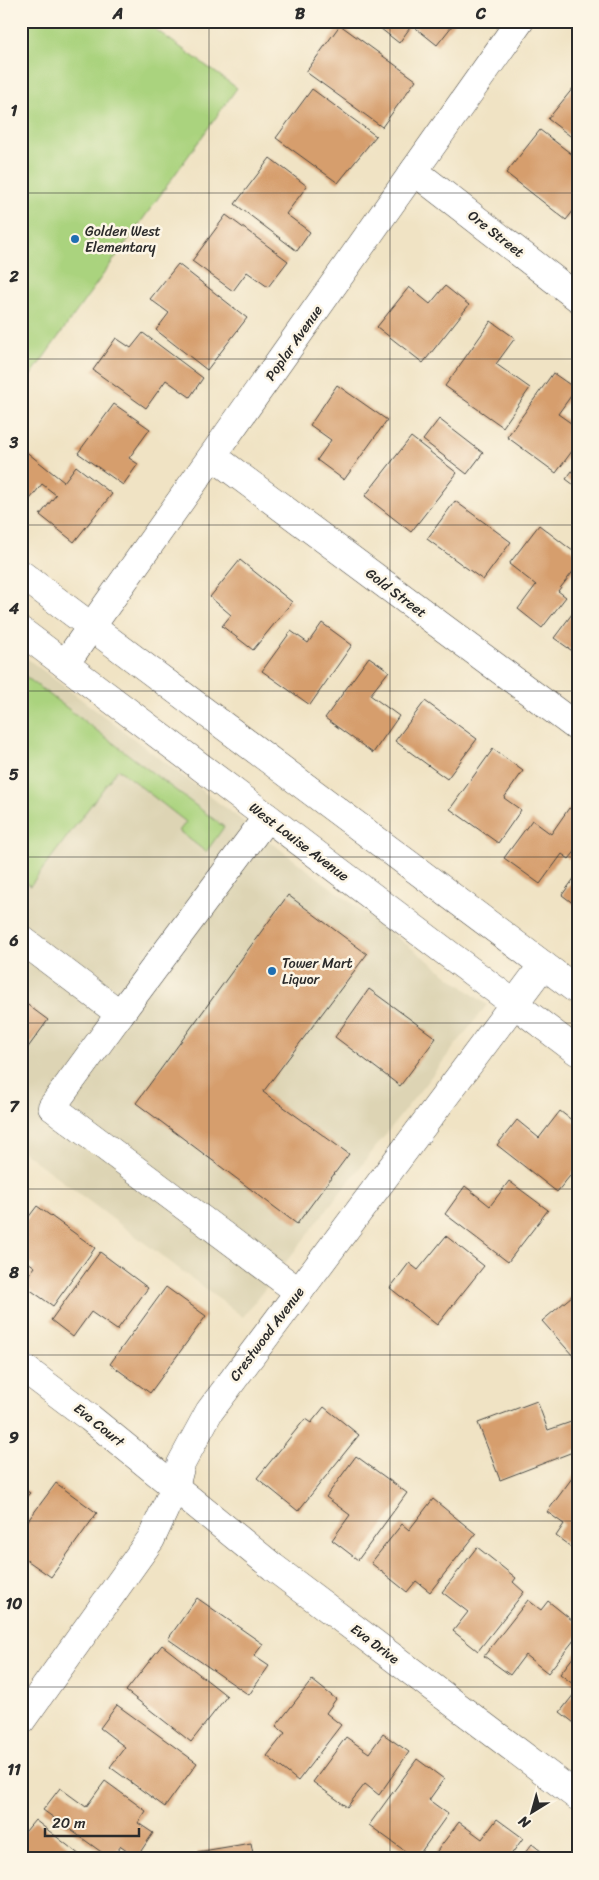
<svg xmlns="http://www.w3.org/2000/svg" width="599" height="1880" font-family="Sriracha,sans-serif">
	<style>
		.built { fill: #ddd4b4 }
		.green { fill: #aad37e; stroke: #6a7f54 }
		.building { fill: #d69e6d }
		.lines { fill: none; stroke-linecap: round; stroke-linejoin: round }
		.minor-casing { stroke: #494742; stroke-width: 29 }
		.major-casing { stroke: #494742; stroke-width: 29 }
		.minor { stroke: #fff; stroke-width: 28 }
		.major { stroke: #fff; stroke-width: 28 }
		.grid { fill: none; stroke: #2b2b2b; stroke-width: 1; stroke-opacity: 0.55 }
		.poi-dot { fill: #1f6fb2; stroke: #fcf5e5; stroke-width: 2 }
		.labels { text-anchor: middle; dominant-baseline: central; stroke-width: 5; stroke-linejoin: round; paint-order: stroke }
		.poi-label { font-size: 14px; fill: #2b2b2b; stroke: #fcf5e5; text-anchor: start }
		.street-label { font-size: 14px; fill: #2b2b2b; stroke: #fcf5e5 }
		.neatline { fill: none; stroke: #2b2b2b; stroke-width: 2 }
		.grid-label { font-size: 16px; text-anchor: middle; font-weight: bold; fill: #2b2b2b }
	</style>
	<rect width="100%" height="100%" fill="#fcf5e5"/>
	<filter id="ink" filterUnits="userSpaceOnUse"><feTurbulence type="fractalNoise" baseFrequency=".02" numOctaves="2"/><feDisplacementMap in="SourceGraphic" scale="10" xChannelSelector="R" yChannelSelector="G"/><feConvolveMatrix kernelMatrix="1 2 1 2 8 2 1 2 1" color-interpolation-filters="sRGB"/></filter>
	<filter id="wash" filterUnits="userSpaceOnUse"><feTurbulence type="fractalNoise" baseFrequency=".0096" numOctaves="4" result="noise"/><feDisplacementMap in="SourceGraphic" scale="20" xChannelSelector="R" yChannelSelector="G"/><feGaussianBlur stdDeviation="1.12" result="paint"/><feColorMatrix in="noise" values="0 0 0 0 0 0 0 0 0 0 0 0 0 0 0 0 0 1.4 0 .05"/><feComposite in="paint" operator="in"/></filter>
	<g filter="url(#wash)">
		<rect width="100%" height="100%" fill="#f0e3c4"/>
		<polygon class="built" points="21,654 487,1005 243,1317 21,1150"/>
		<g class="green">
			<polygon points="21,21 144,21 237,88 21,389"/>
			<polygon points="21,673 224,827 206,852 179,831 186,822 118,769 30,886 21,879"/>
		</g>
		<g id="blocks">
			<g class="building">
				<polygon points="371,21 456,21 437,45 412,25 399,43"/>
				<polygon points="340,25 416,80 382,127 306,72"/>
				<polygon points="578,82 578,142 548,119"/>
				<polygon points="312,89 376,136 338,183 276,138"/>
				<polygon points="540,130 578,159 578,205 566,220 506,173"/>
				<polygon points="270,158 307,186 286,214 310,232 297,251 235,204"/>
				<polygon points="226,215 288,261 268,287 247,272 233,291 192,261"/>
				<polygon points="178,264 247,318 207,370 156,330 169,313 150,299"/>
				<polygon points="445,286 469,305 423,363 377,327 409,287 430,304"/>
				<polygon points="491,321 515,338 496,364 530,388 503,427 445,386"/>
				<polygon points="143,333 203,378 190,397 166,380 146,408 93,370 116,338 131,348"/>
				<polygon points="553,373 576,389 558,414 578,428 578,443 556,473 507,437"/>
				<polygon points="337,385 387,420 344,480 317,460 331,440 310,425"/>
				<polygon points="114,404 150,429 129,458 138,464 123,485 78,453"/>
				<polygon points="439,419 483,453 467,474 423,440"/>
				<polygon points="411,437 457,473 411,532 365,496"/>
				<polygon points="24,450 64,482 76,466 112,494 74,542 40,515 56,495 42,484 27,503 21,498 21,454"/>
				<polygon points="578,463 578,488 566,479"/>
				<polygon points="455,501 511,542 483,580 427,539"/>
				<polygon points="539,525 578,555 578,565 558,591 566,597 542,628 518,609 536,585 509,564"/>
				<polygon points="240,560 292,602 253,650 222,626 231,615 210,597"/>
				<polygon points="578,606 578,655 554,638"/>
				<polygon points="322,623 352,645 310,705 262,671 291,631 308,643"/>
				<polygon points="369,657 389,671 370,695 399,716 373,753 325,718"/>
				<polygon points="425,701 477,739 447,779 395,741"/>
				<polygon points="493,749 523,771 504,798 521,810 498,843 450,809"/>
				<polygon points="569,808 578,814 578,848 569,859 562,854 540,884 504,858 532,820 551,834"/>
				<polygon points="578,873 578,907 562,895"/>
				<polygon points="288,895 367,954 263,1092 349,1154 297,1224 136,1103"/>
				<polygon points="369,989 436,1038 400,1086 335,1037"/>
				<polygon points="21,1000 48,1020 21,1057"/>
				<polygon points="560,1111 578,1125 578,1166 557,1192 497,1145 517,1120 539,1138"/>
				<polygon points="509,1181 548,1210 508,1262 445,1214 465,1186 490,1206"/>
				<polygon points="37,1206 95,1248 53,1306 22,1284 35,1267 21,1257 21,1227"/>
				<polygon points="446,1236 484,1266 437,1325 390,1288 409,1263 418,1270"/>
				<polygon points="100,1252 148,1288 117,1330 91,1312 73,1337 51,1320"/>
				<polygon points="166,1287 206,1316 150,1393 110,1364"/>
				<polygon points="578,1291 578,1354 574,1357 542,1321"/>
				<polygon points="537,1401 548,1430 574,1421 578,1432 578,1450 500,1480 478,1423"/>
				<polygon points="324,1407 359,1435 298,1511 257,1478 305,1419 311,1423"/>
				<polygon points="356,1456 407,1493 358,1560 332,1540 350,1515 326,1497"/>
				<polygon points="578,1470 578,1552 556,1536 564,1524 547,1512"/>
				<polygon points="56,1483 97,1513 51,1577 21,1556 21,1530"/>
				<polygon points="21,1487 30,1493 21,1503"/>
				<polygon points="433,1499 476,1534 430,1592 416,1581 407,1592 371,1563 402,1524 409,1530"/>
				<polygon points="477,1547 516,1578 513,1582 524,1592 478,1651 453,1631 468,1612 442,1592"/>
				<polygon points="197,1598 263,1644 254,1656 269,1666 249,1695 168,1639"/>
				<polygon points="528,1600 541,1610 548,1601 578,1625 578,1635 548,1673 525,1655 510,1675 484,1656"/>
				<polygon points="162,1645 227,1696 191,1742 126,1691"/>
				<polygon points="578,1651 578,1688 560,1674"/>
				<polygon points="312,1680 336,1699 326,1713 341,1725 298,1781 267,1756 285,1733 276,1726"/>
				<polygon points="578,1689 578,1726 560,1712"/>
				<polygon points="117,1705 197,1763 165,1807 110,1767 125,1747 100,1728"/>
				<polygon points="383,1734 409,1752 379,1795 365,1784 347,1807 313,1782 346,1737 369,1753"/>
				<polygon points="417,1759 444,1779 429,1800 448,1814 416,1859 369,1825"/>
				<polygon points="105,1781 146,1811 138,1823 153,1833 137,1857 121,1846 111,1859 43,1810 60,1788 86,1807"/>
				<polygon points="497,1819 523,1838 508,1859 431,1859 459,1822 482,1839"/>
				<polygon points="35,1820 85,1859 21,1859 21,1837"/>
				<polygon points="251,1843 254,1859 199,1859 197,1852"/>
				<polygon points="532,1844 551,1859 520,1859"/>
			</g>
		</g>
	</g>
	<g filter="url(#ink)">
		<use href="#blocks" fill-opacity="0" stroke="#494742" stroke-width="1"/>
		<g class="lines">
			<defs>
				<g id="minor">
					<polyline points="414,171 578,298"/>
					<polyline points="214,457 578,728"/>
					<polyline points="65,664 520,21"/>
					<polyline points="21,939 120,1014 267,817"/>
					<polyline points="120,1014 52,1107 299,1292"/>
					<polyline points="21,1366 90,1418 273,1567 578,1797"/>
					<polyline points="21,1721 151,1539 175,1487 181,1464 209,1412 543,965"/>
				</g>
				<g id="major">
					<polyline points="21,574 578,991"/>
					<polyline points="21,631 578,1052"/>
				</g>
			</defs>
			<use href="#minor" class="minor-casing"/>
			<use href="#major" class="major-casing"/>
			<use href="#minor" class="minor"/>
			<use href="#major" class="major"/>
		</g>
	</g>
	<path class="grid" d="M 209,21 L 209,1859M 390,21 L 390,1859M 21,193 L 578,193M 21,359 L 578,359M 21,525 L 578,525M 21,691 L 578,691M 21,857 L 578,857M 21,1023 L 578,1023M 21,1189 L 578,1189M 21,1355 L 578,1355M 21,1521 L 578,1521M 21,1687 L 578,1687"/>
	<g class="poi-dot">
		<circle cx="75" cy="239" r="5"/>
		<circle cx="272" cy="971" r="5"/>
	</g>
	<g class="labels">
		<g class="poi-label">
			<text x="85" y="231">Golden West<tspan x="85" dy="16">Elementary</tspan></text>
			<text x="282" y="963">Tower Mart<tspan x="282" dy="16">Liquor</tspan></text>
		</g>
		<g class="street-label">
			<text transform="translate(496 234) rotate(38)">Ore Street</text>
			<text transform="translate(294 343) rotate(-55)">Poplar Avenue</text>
			<text transform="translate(396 593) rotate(37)">Gold Street</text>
			<text transform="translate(299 842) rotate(37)">West Louise Avenue</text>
			<text transform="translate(267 1334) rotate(-53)">Crestwood Avenue</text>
			<text transform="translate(99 1425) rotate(39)">Eva Court</text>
			<text transform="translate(375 1644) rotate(37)">Eva Drive</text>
		</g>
	</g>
	<rect width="599" height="1880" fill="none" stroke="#fcf5e5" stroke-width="55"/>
	<g transform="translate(532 1812) rotate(217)" stroke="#fcf5e5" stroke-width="4" paint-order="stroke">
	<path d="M0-4L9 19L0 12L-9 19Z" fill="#2b2b2b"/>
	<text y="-8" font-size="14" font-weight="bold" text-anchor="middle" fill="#2b2b2b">N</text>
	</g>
	<path d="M45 1828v8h94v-8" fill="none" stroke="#2b2b2b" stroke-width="2.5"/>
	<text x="52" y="1828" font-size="15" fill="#2b2b2b" stroke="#fcf5e5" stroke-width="4" paint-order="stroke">20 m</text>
	<rect x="28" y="28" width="544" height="1824" class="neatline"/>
	<g class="grid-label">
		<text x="118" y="19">A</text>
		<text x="300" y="19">B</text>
		<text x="481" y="19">C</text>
		<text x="14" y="116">1</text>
		<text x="14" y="282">2</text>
		<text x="14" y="448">3</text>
		<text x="14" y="614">4</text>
		<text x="14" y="780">5</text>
		<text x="14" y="946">6</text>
		<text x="14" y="1112">7</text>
		<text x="14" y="1278">8</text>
		<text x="14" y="1443">9</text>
		<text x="14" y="1609">10</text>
		<text x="14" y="1775">11</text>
	</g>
</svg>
